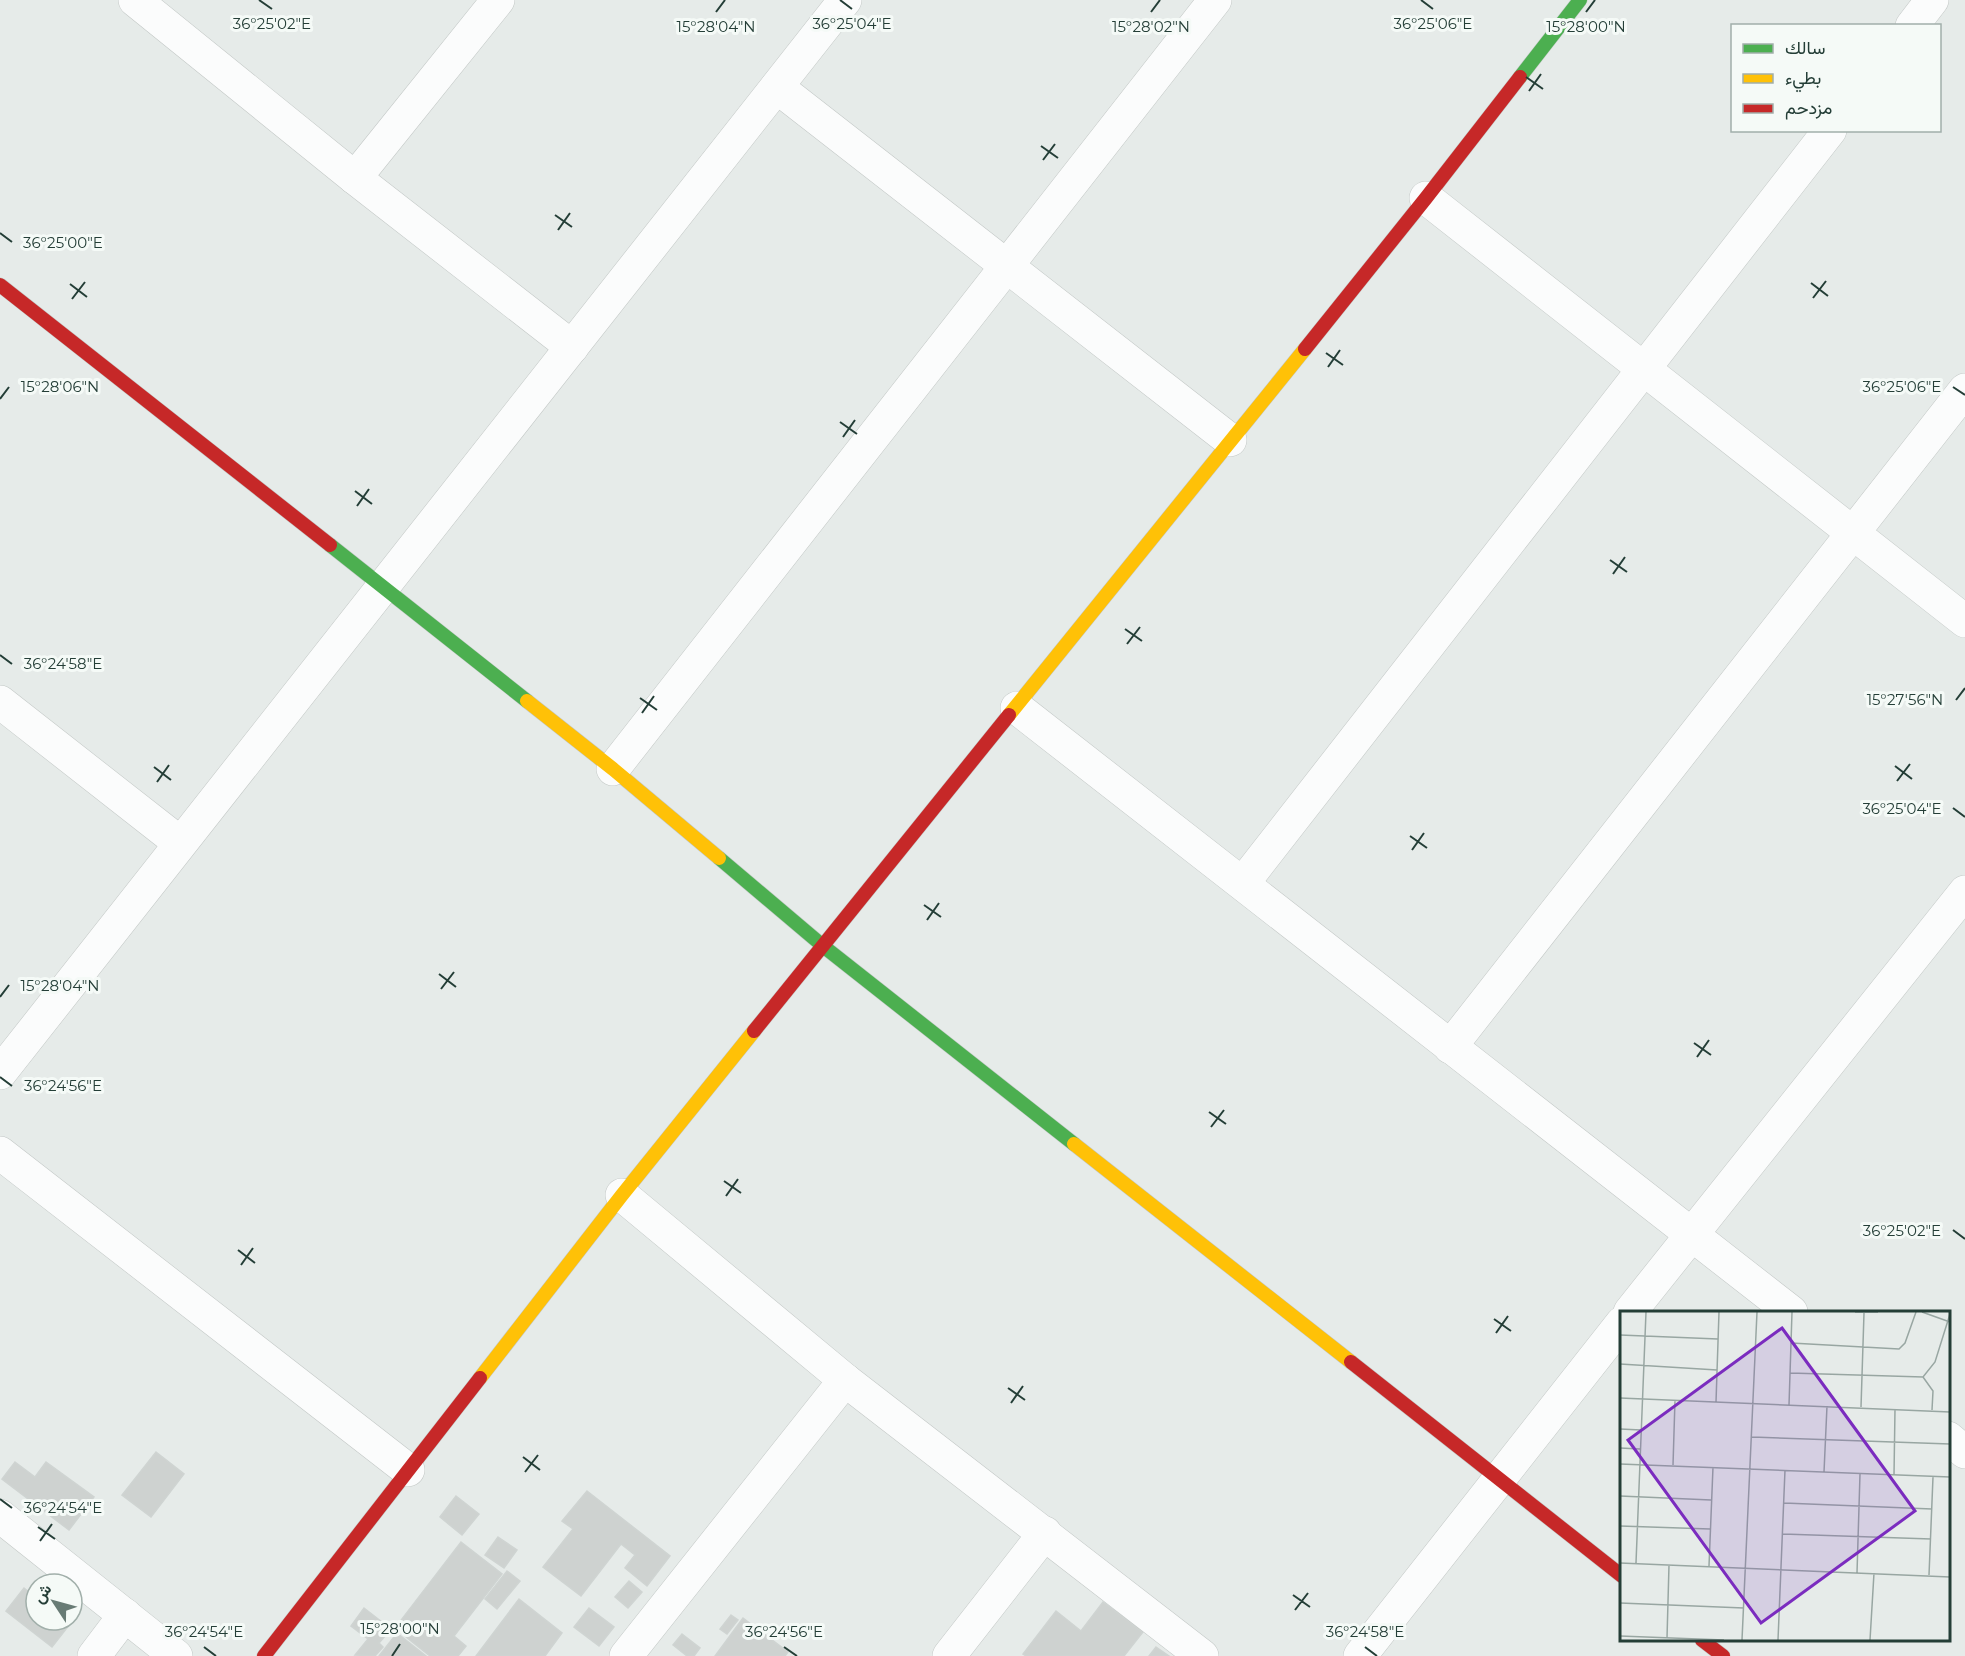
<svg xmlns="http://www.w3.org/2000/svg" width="1965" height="1656" font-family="Montserrat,Vazirmatn,sans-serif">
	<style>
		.building { fill: #ced2d0; stroke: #cfd4d2; stroke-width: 1.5 }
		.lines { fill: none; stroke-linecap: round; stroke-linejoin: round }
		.street-casing { stroke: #c3c8c6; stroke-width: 34 }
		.fast-casing { stroke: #c2c8c6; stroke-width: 15 }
		.slow-casing { stroke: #c2c8c6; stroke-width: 15 }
		.jam-casing { stroke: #c2c8c6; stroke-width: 15 }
		.street { stroke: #fbfcfc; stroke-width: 33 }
		.fast { stroke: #4caf50; stroke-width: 14 }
		.slow { stroke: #ffc107; stroke-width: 14 }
		.jam { stroke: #c62828; stroke-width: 14 }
		.ticks { fill: none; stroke: #243e37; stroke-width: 2 }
		.inset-road { fill: none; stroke: #98a6a2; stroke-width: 1.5 }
		.view { fill: #7b2cbf; fill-opacity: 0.15; stroke: #7b2cbf; stroke-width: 3 }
		.inset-edge { fill: none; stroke: #243e37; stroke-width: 3 }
		.ticks-label { font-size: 15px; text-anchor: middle; fill: #243e37; stroke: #f5faf7; stroke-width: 6; stroke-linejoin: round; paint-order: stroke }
	</style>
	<rect width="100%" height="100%" fill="#e6ebe9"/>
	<g class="building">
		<polygon points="156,1452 184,1474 151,1517 122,1495"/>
		<polygon points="15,1462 35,1477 46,1462 94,1497 69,1530 2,1479"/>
		<polygon points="587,1491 670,1556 647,1586 625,1568 635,1555 621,1544 581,1596 543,1567 573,1529 562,1521"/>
		<polygon points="456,1496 479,1514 462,1535 440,1517"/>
		<polygon points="498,1537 517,1550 504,1568 485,1555"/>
		<polygon points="461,1542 502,1574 454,1636 466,1646 458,1656 430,1656 395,1628"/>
		<polygon points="507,1571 520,1581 497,1609 485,1599"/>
		<polygon points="629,1581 642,1592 628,1608 615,1597"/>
		<polygon points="24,1588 36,1598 36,1620 64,1620 70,1624 52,1647 6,1611"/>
		<polygon points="519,1599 562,1633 545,1656 476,1656"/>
		<polygon points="1103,1602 1143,1632 1124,1656 1026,1656 1023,1654 1056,1611 1081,1631"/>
		<polygon points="364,1608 391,1629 379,1643 383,1647 375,1656 355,1655 368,1639 351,1626"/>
		<polygon points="589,1608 614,1627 599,1646 574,1627"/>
		<polygon points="731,1615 738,1620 727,1634 720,1629"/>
		<polygon points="743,1618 788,1652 785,1656 715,1656"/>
		<polygon points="397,1633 426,1656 379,1656"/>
		<polygon points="682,1634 700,1648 694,1656 687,1656 673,1645"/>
		<polygon points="1156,1647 1169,1656 1149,1656"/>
	</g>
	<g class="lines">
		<defs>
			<g id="street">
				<polyline points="135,0 355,178 572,347"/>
				<polyline points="1912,26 1932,0"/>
				<polyline points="777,87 1230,440"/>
				<polyline points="355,178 498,0"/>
				<polyline points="1426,198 1965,621"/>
				<polyline points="0,702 180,843"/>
				<polyline points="1017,708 1791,1312"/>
				<polyline points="613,769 1215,0"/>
				<polyline points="1243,883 1830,130"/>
				<polyline points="1450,1047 1965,390"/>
				<polyline points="0,1073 845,0"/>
				<polyline points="0,1153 408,1470"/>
				<polyline points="622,1195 845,1380 1202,1656"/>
				<polyline points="1630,1312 1965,892"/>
				<polyline points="1948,1438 1965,1452"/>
				<polyline points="0,1516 176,1656"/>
				<polyline points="94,1656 125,1615"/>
				<polyline points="626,1656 845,1380"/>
				<polyline points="949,1656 1045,1533"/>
				<polyline points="1360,1656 1622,1323"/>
			</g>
			<g id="fast">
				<polyline points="1520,77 1580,0"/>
				<polyline points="330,545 527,701"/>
				<polyline points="719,858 823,946 1074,1144"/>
			</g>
			<g id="slow">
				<polyline points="527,701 613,769 719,858"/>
				<polyline points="1009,715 1305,349"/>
				<polyline points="1074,1144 1351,1362"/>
				<polyline points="480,1378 622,1195 754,1031"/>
			</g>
			<g id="jam">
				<polyline points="0,285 330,545"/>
				<polyline points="1305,349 1426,198 1520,77"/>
				<polyline points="754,1031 1009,715"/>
				<polyline points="1351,1362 1622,1576"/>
				<polyline points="1702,1640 1723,1656"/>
				<polyline points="264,1656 480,1378"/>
			</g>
		</defs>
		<use href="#street" class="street-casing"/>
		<use href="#fast" class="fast-casing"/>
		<use href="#slow" class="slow-casing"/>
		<use href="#jam" class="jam-casing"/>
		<use href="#street" class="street"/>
		<use href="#fast" class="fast"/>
		<use href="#slow" class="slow"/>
		<use href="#jam" class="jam"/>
	</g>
	<path class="ticks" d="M 259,0 L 272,9M 840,0 L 852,9M 1421,0 L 1433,9M 716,12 L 725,0M 1151,12 L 1160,0M 1586,12 L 1595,0M 1526,77 L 1543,89M 1529,91 L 1541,74M 1041,146 L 1058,158M 1043,160 L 1055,144M 555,215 L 572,227M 558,230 L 570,213M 0,233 L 12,242M 1811,283 L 1828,296M 70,284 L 87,297M 1813,298 L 1826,281M 72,299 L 85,282M 1326,353 L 1343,365M 1328,367 L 1340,350M 1953,387 L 1965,395M 0,399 L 9,387M 840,422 L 857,434M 843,437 L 855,420M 355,491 L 372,504M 357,506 L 369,489M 1610,560 L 1627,572M 1613,574 L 1625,557M 1125,629 L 1142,641M 1127,644 L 1140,627M 0,655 L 12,664M 640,698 L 657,710M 1956,700 L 1965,688M 642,713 L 654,696M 1895,766 L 1912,779M 154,767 L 171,780M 1897,781 L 1910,764M 157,782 L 169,765M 1953,808 L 1965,817M 1410,836 L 1427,848M 1412,850 L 1424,833M 924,905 L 941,917M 927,920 L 939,903M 439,974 L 456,987M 441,989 L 454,972M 0,997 L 9,985M 1694,1043 L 1711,1055M 1697,1057 L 1709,1040M 0,1077 L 12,1086M 1209,1112 L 1226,1124M 1211,1127 L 1224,1110M 724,1181 L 741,1193M 726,1196 L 738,1179M 1953,1230 L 1965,1239M 238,1250 L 255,1263M 241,1265 L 253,1248M 1494,1319 L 1511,1331M 1496,1333 L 1508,1316M 1008,1388 L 1025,1400M 1011,1403 L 1023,1386M 523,1457 L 540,1470M 525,1472 L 538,1455M 0,1499 L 12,1508M 38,1527 L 55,1539M 40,1541 L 52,1524M 1293,1595 L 1310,1607M 1295,1610 L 1308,1593M 204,1647 L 216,1656M 784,1647 L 797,1656M 1365,1647 L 1377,1656M 392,1656 L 400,1644"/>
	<g transform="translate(1620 1311)">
		<rect width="330" height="330" fill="#e6ebe9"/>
		<path class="inset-road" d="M 235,1 L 258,1M 302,1 L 330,11M 0,24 L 98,28M 171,32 L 279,38 L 285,32 L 296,1M 0,53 L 97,59M 170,62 L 303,66 L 315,51 L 330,3M 303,66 L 313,80 L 312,99M 0,87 L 330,101M 96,91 L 99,1M 169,94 L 172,1M 241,96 L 244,2M 0,118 L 21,119M 132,126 L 330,133M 0,137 L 20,138M 0,153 L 330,166M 53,154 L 55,89M 204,161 L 207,95M 274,164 L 275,98M 0,185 L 91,189M 164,192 L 312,198M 0,215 L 90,218M 163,223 L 311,228M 0,252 L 330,266M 16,252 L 26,1M 89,255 L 93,156M 237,262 L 240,163M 309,264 L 313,166M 0,292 L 124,297M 0,325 L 104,329M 47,327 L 49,254M 122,329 L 137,1M 158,329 L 165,159M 250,329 L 254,262"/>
		<path class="view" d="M 162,17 L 295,200 L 141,312 L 8,129 Z"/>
		<rect width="330" height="330" class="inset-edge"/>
	</g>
	<g class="ticks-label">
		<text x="272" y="29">36°25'02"E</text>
		<text x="852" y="29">36°25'04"E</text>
		<text x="1433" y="29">36°25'06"E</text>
		<text x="716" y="32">15°28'04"N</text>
		<text x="1151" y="32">15°28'02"N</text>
		<text x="1586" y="32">15°28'00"N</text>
		<text x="63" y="248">36°25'00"E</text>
		<text x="1902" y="392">36°25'06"E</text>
		<text x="60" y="392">15°28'06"N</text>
		<text x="63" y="669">36°24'58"E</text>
		<text x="1905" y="705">15°27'56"N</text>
		<text x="1902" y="814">36°25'04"E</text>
		<text x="60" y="991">15°28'04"N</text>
		<text x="63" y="1091">36°24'56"E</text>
		<text x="1902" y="1236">36°25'02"E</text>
		<text x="63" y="1513">36°24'54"E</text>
		<text x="400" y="1634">15°28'00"N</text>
		<text x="204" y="1637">36°24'54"E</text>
		<text x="784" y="1637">36°24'56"E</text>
		<text x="1365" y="1637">36°24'58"E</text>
	</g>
	<rect x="1731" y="24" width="210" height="108" fill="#f5faf7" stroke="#a1afaa" stroke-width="1.5"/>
	<rect x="1743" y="44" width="30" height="9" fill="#4caf50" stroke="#a1afaa" stroke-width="1.5"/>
	<text x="1785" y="54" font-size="18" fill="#243e37">سالك</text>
	<rect x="1743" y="74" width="30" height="9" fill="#ffc107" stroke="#a1afaa" stroke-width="1.5"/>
	<text x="1785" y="84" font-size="18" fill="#243e37">بطيء</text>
	<rect x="1743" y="104" width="30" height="9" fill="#c62828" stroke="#a1afaa" stroke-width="1.5"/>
	<text x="1785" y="114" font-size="18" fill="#243e37">مزدحم</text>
	<g transform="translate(54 1602) rotate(306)"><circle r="28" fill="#f5faf7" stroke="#a1afaa" stroke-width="1.5"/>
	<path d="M0-4.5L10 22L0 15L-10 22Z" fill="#687b75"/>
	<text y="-9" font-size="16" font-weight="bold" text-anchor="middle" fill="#243e37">ش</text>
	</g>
</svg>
